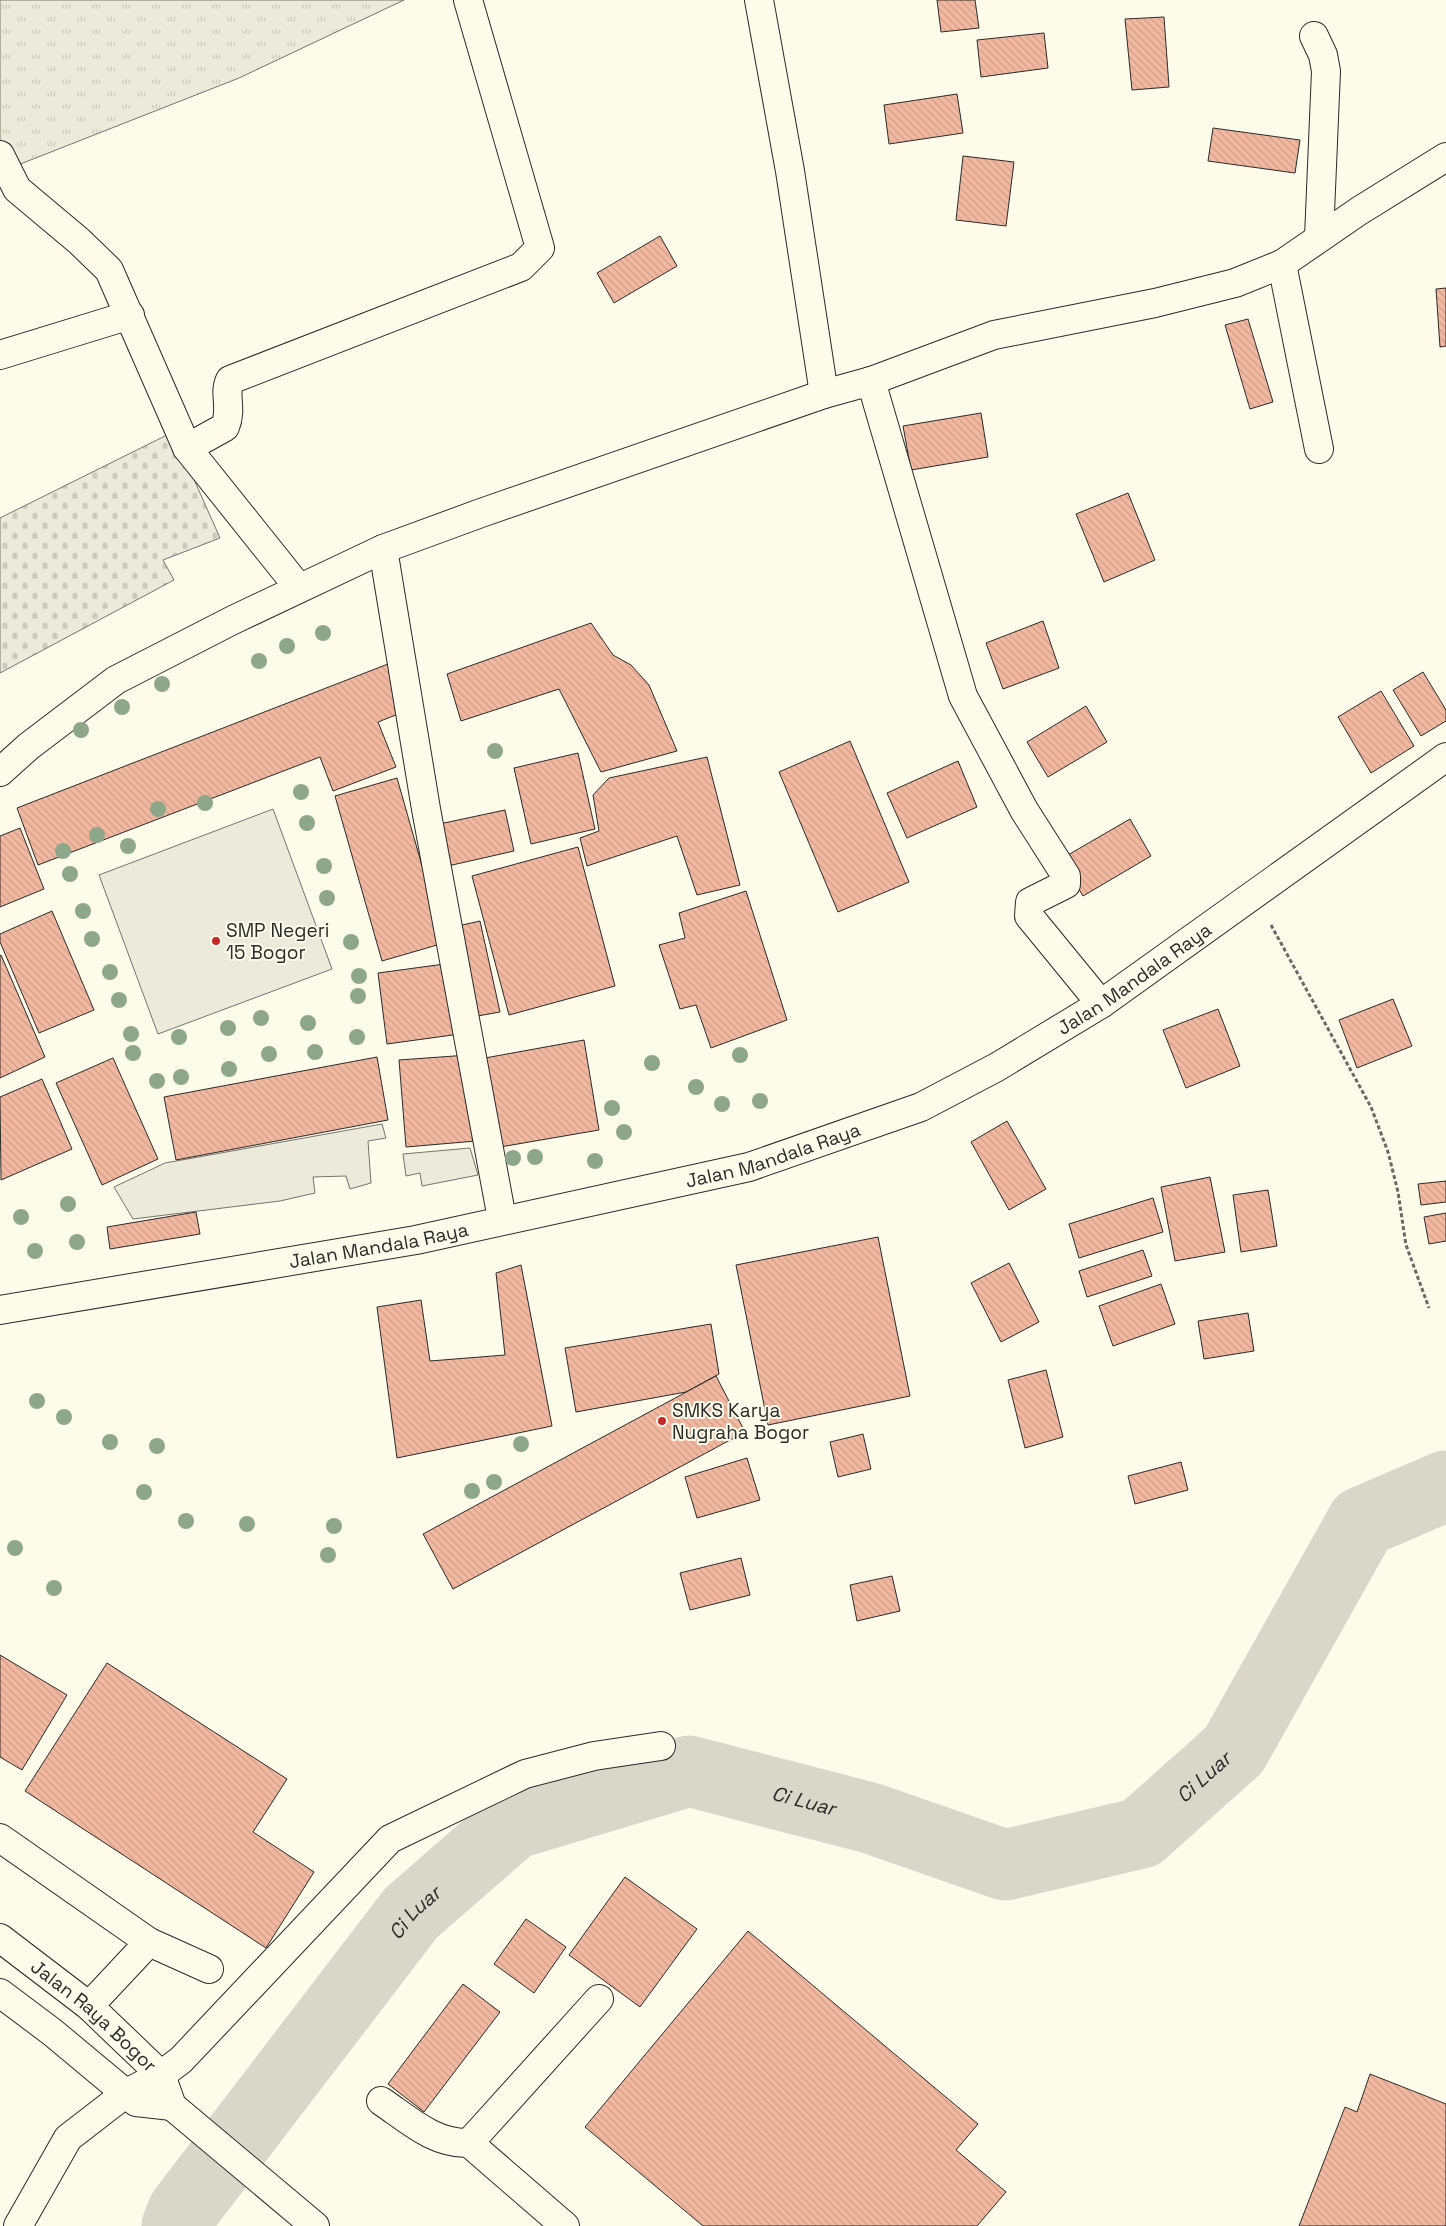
<svg xmlns="http://www.w3.org/2000/svg" width="1446" height="2226" font-family="'Space Grotesk',sans-serif">
	<style>
		.grass { fill: url(#grass-tufts); stroke: #74746e }
		.cemetery { fill: url(#cemetery-stones); stroke: #74746e }
		.garden { fill: #ecebdb; stroke: #74746e }
		.parking { fill: #eceadb; stroke: #74746e }
		.lines { fill: none; stroke-linecap: round; stroke-linejoin: round }
		.river { stroke: #d8d7c9; stroke-width: 71 }
		.building { fill: url(#building-back-hatch); stroke: #2b2b2b }
		.minor-casing { stroke: #2b2b2b; stroke-width: 30 }
		.highway-casing { stroke: #2b2b2b; stroke-width: 30 }
		.path { stroke: #6a6964; stroke-width: 3; stroke-dasharray: 4 2.5; stroke-linecap: butt }
		.minor { stroke: #fdfbea; stroke-width: 28 }
		.highway { stroke: #fdfbea; stroke-width: 28 }
		.tree { fill: #8ea78a }
		.poi-dot { fill: #c62828; stroke: #fdfbea; stroke-width: 2 }
		.labels { text-anchor: middle; dominant-baseline: central; stroke-width: 4; stroke-linejoin: round; paint-order: stroke }
		.poi-label { font-size: 19px; fill: #2b2b2b; stroke: #fdfbea; text-anchor: start }
		.street-label { font-size: 19px; fill: #2b2b2b; stroke: #fdfbea }
		.water-label { font-size: 20px; font-style: italic; fill: #2b2b2b; stroke: #fdfbea }
	</style>
	<defs>
		<pattern id="grass-tufts" width="24" height="20" patternUnits="userSpaceOnUse" patternTransform="scale(1.25)"><rect width="24" height="20" fill="#ecebdb"/><path d="M3 7l-1-3M5 7V3M7 7l1-3M15 17l-1-3M17 17v-4M19 17l1-3" fill="none" stroke="#cbcabc"/></pattern>
		<pattern id="cemetery-stones" width="16" height="16" patternUnits="userSpaceOnUse" patternTransform="scale(1.25)"><rect width="16" height="16" fill="#ecebdb"/><path d="M2 7V4a2 2 0 0 1 4 0v3zM10 15v-3a2 2 0 0 1 4 0v3z" fill="#cbcabc"/></pattern>
		<pattern id="building-back-hatch" width="6" height="6" patternUnits="userSpaceOnUse" patternTransform="scale(1.25)"><rect width="6" height="6" fill="#f2b8a0"/><path d="M-1 5l2 2M0 0l6 6M5-1l2 2" fill="none" stroke="#d09e8a"/></pattern>
	</defs>
	<rect width="100%" height="100%" fill="#fdfbea"/>
	<polygon class="grass" points="0,0 404,0 239,78 0,172"/>
	<polygon class="cemetery" points="173,432 220,538 163,560 174,580 0,673 0,518"/>
	<polygon class="garden" points="273,809 332,969 158,1034 99,875"/>
	<g class="parking">
		<polygon points="382,1124 386,1138 368,1141 371,1183 350,1189 346,1176 313,1177 315,1193 280,1201 133,1219 114,1187 165,1163"/>
		<polygon points="470,1148 478,1175 422,1186 420,1173 406,1176 403,1154"/>
	</g>
	<g class="lines">
		<path class="river" id="s1" d="M 177,2226 L 183,2211 L 411,1913 L 513,1824 L 689,1771 L 870,1818 L 1005,1865 L 1141,1833 L 1234,1750 L 1362,1522 L 1446,1486"/>
	</g>
	<g class="building">
		<polygon points="937,0 975,0 979,28 941,32"/>
		<polygon points="1164,17 1169,87 1132,90 1125,19"/>
		<polygon points="1044,33 1048,68 981,77 977,40"/>
		<polygon points="957,94 963,133 889,144 884,105"/>
		<polygon points="1213,128 1300,140 1295,173 1208,161"/>
		<polygon points="963,156 1014,162 1006,226 956,220"/>
		<polygon points="660,236 677,266 614,303 597,273"/>
		<polygon points="1446,288 1446,346 1440,347 1436,289"/>
		<polygon points="1248,319 1273,402 1250,409 1225,325"/>
		<polygon points="981,413 988,457 911,470 903,426"/>
		<polygon points="1128,493 1155,560 1104,582 1076,514"/>
		<polygon points="1043,621 1059,668 1003,689 986,643"/>
		<polygon points="591,623 613,655 631,665 649,685 677,751 601,772 559,689 461,721 447,674"/>
		<polygon points="388,664 406,711 378,722 396,767 333,791 320,757 38,865 17,808"/>
		<polygon points="1423,672 1446,710 1446,721 1421,736 1393,690"/>
		<polygon points="1381,691 1414,746 1371,773 1338,717"/>
		<polygon points="1086,706 1107,742 1048,777 1027,742"/>
		<polygon points="850,741 909,882 838,912 779,772"/>
		<polygon points="578,753 595,829 531,844 514,768"/>
		<polygon points="707,757 740,885 697,895 677,836 587,866 580,838 599,831 593,795 609,778"/>
		<polygon points="958,761 977,807 907,838 887,793"/>
		<polygon points="397,778 444,943 382,961 335,796"/>
		<polygon points="505,810 514,851 439,868 430,826"/>
		<polygon points="1130,819 1151,856 1083,896 1061,859"/>
		<polygon points="20,828 44,889 0,907 0,836"/>
		<polygon points="578,847 615,986 509,1015 472,876"/>
		<polygon points="746,891 787,1020 711,1048 696,1005 680,1009 659,945 685,938 679,913"/>
		<polygon points="52,911 94,1010 39,1033 0,942 0,934"/>
		<polygon points="480,921 500,1012 472,1017 453,927"/>
		<polygon points="1,955 45,1057 0,1078 0,956"/>
		<polygon points="452,963 460,1034 387,1044 378,973"/>
		<polygon points="1393,999 1412,1046 1357,1068 1339,1020"/>
		<polygon points="1218,1009 1240,1066 1186,1088 1163,1030"/>
		<polygon points="584,1040 599,1130 500,1147 485,1058"/>
		<polygon points="468,1055 476,1141 406,1147 399,1060"/>
		<polygon points="377,1057 388,1120 176,1160 164,1097"/>
		<polygon points="113,1058 158,1159 102,1185 56,1083"/>
		<polygon points="42,1079 72,1149 1,1180 0,1097"/>
		<polygon points="1007,1121 1046,1189 1009,1210 971,1142"/>
		<polygon points="1210,1177 1225,1252 1175,1261 1161,1187"/>
		<polygon points="1446,1181 1446,1202 1421,1205 1418,1184"/>
		<polygon points="1268,1190 1277,1246 1241,1252 1233,1195"/>
		<polygon points="1153,1198 1163,1232 1079,1258 1069,1224"/>
		<polygon points="196,1212 200,1234 110,1249 107,1227"/>
		<polygon points="1446,1213 1446,1241 1429,1244 1424,1217"/>
		<polygon points="878,1237 910,1396 768,1425 736,1265"/>
		<polygon points="1143,1250 1152,1276 1087,1297 1079,1271"/>
		<polygon points="1009,1263 1039,1322 1001,1342 971,1283"/>
		<polygon points="521,1265 552,1426 397,1458 377,1307 421,1300 430,1361 505,1355 496,1273"/>
		<polygon points="1161,1284 1175,1324 1113,1346 1099,1306"/>
		<polygon points="1248,1313 1254,1351 1204,1359 1198,1321"/>
		<polygon points="711,1324 719,1374 686,1392 576,1412 565,1348"/>
		<polygon points="1046,1370 1063,1437 1025,1448 1008,1380"/>
		<polygon points="716,1376 745,1432 453,1589 423,1534"/>
		<polygon points="863,1434 871,1469 838,1477 830,1442"/>
		<polygon points="747,1458 760,1500 697,1518 685,1477"/>
		<polygon points="1181,1462 1188,1490 1135,1504 1128,1476"/>
		<polygon points="741,1558 750,1595 690,1610 680,1573"/>
		<polygon points="892,1576 900,1611 857,1621 850,1585"/>
		<polygon points="0,1655 67,1695 22,1770 0,1757"/>
		<polygon points="107,1663 287,1779 253,1832 314,1872 266,1948 25,1791"/>
		<polygon points="625,1877 697,1929 640,2007 569,1955"/>
		<polygon points="526,1919 566,1947 534,1993 494,1964"/>
		<polygon points="748,1931 978,2124 956,2150 1006,2192 977,2226 703,2226 585,2127"/>
		<polygon points="463,1984 500,2012 424,2112 388,2084"/>
		<polygon points="1370,2074 1446,2104 1446,2226 1299,2226 1345,2107 1357,2112"/>
	</g>
	<g class="lines">
		<defs>
			<g id="minor">
				<polyline points="759,0 790,171 824,394"/>
				<polyline points="1314,36 1323,55 1326,71 1319,237"/>
				<polyline points="0,155 17,189 79,241 109,270 187,448 299,588"/>
				<polyline points="1282,264 1319,449"/>
				<polyline points="0,355 130,315"/>
				<polyline points="871,381 963,696 1024,810 1066,876 1066,884 1030,902 1029,916 1101,1004"/>
				<path d="M 187,448 L 225,427 C 233,408 223,394 230,380 L 521,267 L 540,248 L 468,0"/>
				<polyline points="383,549 426,809 502,1219"/>
				<polyline points="0,772 29,746 116,680 233,620 383,549 481,513 824,394 871,381 994,335 1155,303 1235,283 1282,264 1359,211 1446,157"/>
				<path id="s2" d="M 0,1310 L 416,1240 L 749,1167 L 921,1107 L 997,1067 L 1101,1004 L 1446,757"/>
				<polyline points="0,1838 149,1942 209,1969"/>
				<polyline points="89,2006 149,1942"/>
				<path d="M 381,2101 C 409,2120 434,2144 469,2143"/>
				<polyline points="18,2226 68,2138 125,2094 161,2075 181,2060 390,1839 525,1774 594,1756 661,1746"/>
				<polyline points="565,2226 469,2143 599,1999"/>
			</g>
			<g id="highway">
				<path id="s3" d="M 0,1938 L 89,2006 L 161,2075 L 172,2106 L 315,2226"/>
				<polyline points="0,1993 52,2032 136,2102 172,2106"/>
			</g>
		</defs>
		<use href="#minor" class="minor-casing"/>
		<use href="#highway" class="highway-casing"/>
		<polyline class="path" points="1271,925 1371,1107 1388,1152 1398,1192 1406,1245 1429,1308"/>
		<use href="#minor" class="minor"/>
		<use href="#highway" class="highway"/>
	</g>
	<g class="tree">
		<circle cx="323" cy="633" r="8"/>
		<circle cx="287" cy="646" r="8"/>
		<circle cx="259" cy="661" r="8"/>
		<circle cx="162" cy="684" r="8"/>
		<circle cx="122" cy="707" r="8"/>
		<circle cx="81" cy="730" r="8"/>
		<circle cx="495" cy="751" r="8"/>
		<circle cx="301" cy="792" r="8"/>
		<circle cx="205" cy="803" r="8"/>
		<circle cx="158" cy="809" r="8"/>
		<circle cx="307" cy="823" r="8"/>
		<circle cx="97" cy="835" r="8"/>
		<circle cx="128" cy="846" r="8"/>
		<circle cx="63" cy="851" r="8"/>
		<circle cx="324" cy="866" r="8"/>
		<circle cx="70" cy="874" r="8"/>
		<circle cx="327" cy="898" r="8"/>
		<circle cx="83" cy="911" r="8"/>
		<circle cx="92" cy="939" r="8"/>
		<circle cx="351" cy="942" r="8"/>
		<circle cx="110" cy="972" r="8"/>
		<circle cx="359" cy="976" r="8"/>
		<circle cx="358" cy="996" r="8"/>
		<circle cx="119" cy="1000" r="8"/>
		<circle cx="261" cy="1018" r="8"/>
		<circle cx="308" cy="1023" r="8"/>
		<circle cx="228" cy="1028" r="8"/>
		<circle cx="131" cy="1034" r="8"/>
		<circle cx="179" cy="1037" r="8"/>
		<circle cx="357" cy="1037" r="8"/>
		<circle cx="315" cy="1052" r="8"/>
		<circle cx="133" cy="1053" r="8"/>
		<circle cx="269" cy="1054" r="8"/>
		<circle cx="740" cy="1055" r="8"/>
		<circle cx="652" cy="1063" r="8"/>
		<circle cx="229" cy="1069" r="8"/>
		<circle cx="181" cy="1077" r="8"/>
		<circle cx="157" cy="1081" r="8"/>
		<circle cx="696" cy="1087" r="8"/>
		<circle cx="760" cy="1101" r="8"/>
		<circle cx="722" cy="1104" r="8"/>
		<circle cx="612" cy="1108" r="8"/>
		<circle cx="624" cy="1132" r="8"/>
		<circle cx="535" cy="1157" r="8"/>
		<circle cx="513" cy="1158" r="8"/>
		<circle cx="595" cy="1161" r="8"/>
		<circle cx="68" cy="1204" r="8"/>
		<circle cx="21" cy="1217" r="8"/>
		<circle cx="77" cy="1242" r="8"/>
		<circle cx="35" cy="1251" r="8"/>
		<circle cx="37" cy="1401" r="8"/>
		<circle cx="64" cy="1417" r="8"/>
		<circle cx="110" cy="1442" r="8"/>
		<circle cx="521" cy="1444" r="8"/>
		<circle cx="157" cy="1446" r="8"/>
		<circle cx="494" cy="1482" r="8"/>
		<circle cx="472" cy="1491" r="8"/>
		<circle cx="144" cy="1492" r="8"/>
		<circle cx="186" cy="1521" r="8"/>
		<circle cx="247" cy="1524" r="8"/>
		<circle cx="334" cy="1526" r="8"/>
		<circle cx="15" cy="1548" r="8"/>
		<circle cx="328" cy="1555" r="8"/>
		<circle cx="54" cy="1588" r="8"/>
	</g>
	<g class="poi-dot">
		<circle cx="216" cy="941" r="5"/>
		<circle cx="662" cy="1421" r="5"/>
	</g>
	<g class="labels">
		<g class="poi-label">
			<text x="226" y="930">SMP Negeri<tspan x="226" dy="22">15 Bogor</tspan></text>
			<text x="672" y="1410">SMKS Karya<tspan x="672" dy="22">Nugraha Bogor</tspan></text>
		</g>
		<g class="street-label">
			<text stroke="none"><textPath href="#s2" startOffset="1194">Jalan Mandala Raya</textPath></text>
			<text stroke="none"><textPath href="#s2" startOffset="789">Jalan Mandala Raya</textPath></text>
			<text stroke="none"><textPath href="#s2" startOffset="384">Jalan Mandala Raya</textPath></text>
			<text stroke="none"><textPath href="#s3" startOffset="122">Jalan Raya Bogor</textPath></text>
		</g>
		<g class="water-label">
			<text stroke="none"><textPath href="#s1" startOffset="1264">Ci Luar</textPath></text>
			<text stroke="none"><textPath href="#s1" startOffset="829">Ci Luar</textPath></text>
			<text stroke="none"><textPath href="#s1" startOffset="394">Ci Luar</textPath></text>
		</g>
	</g>
</svg>
